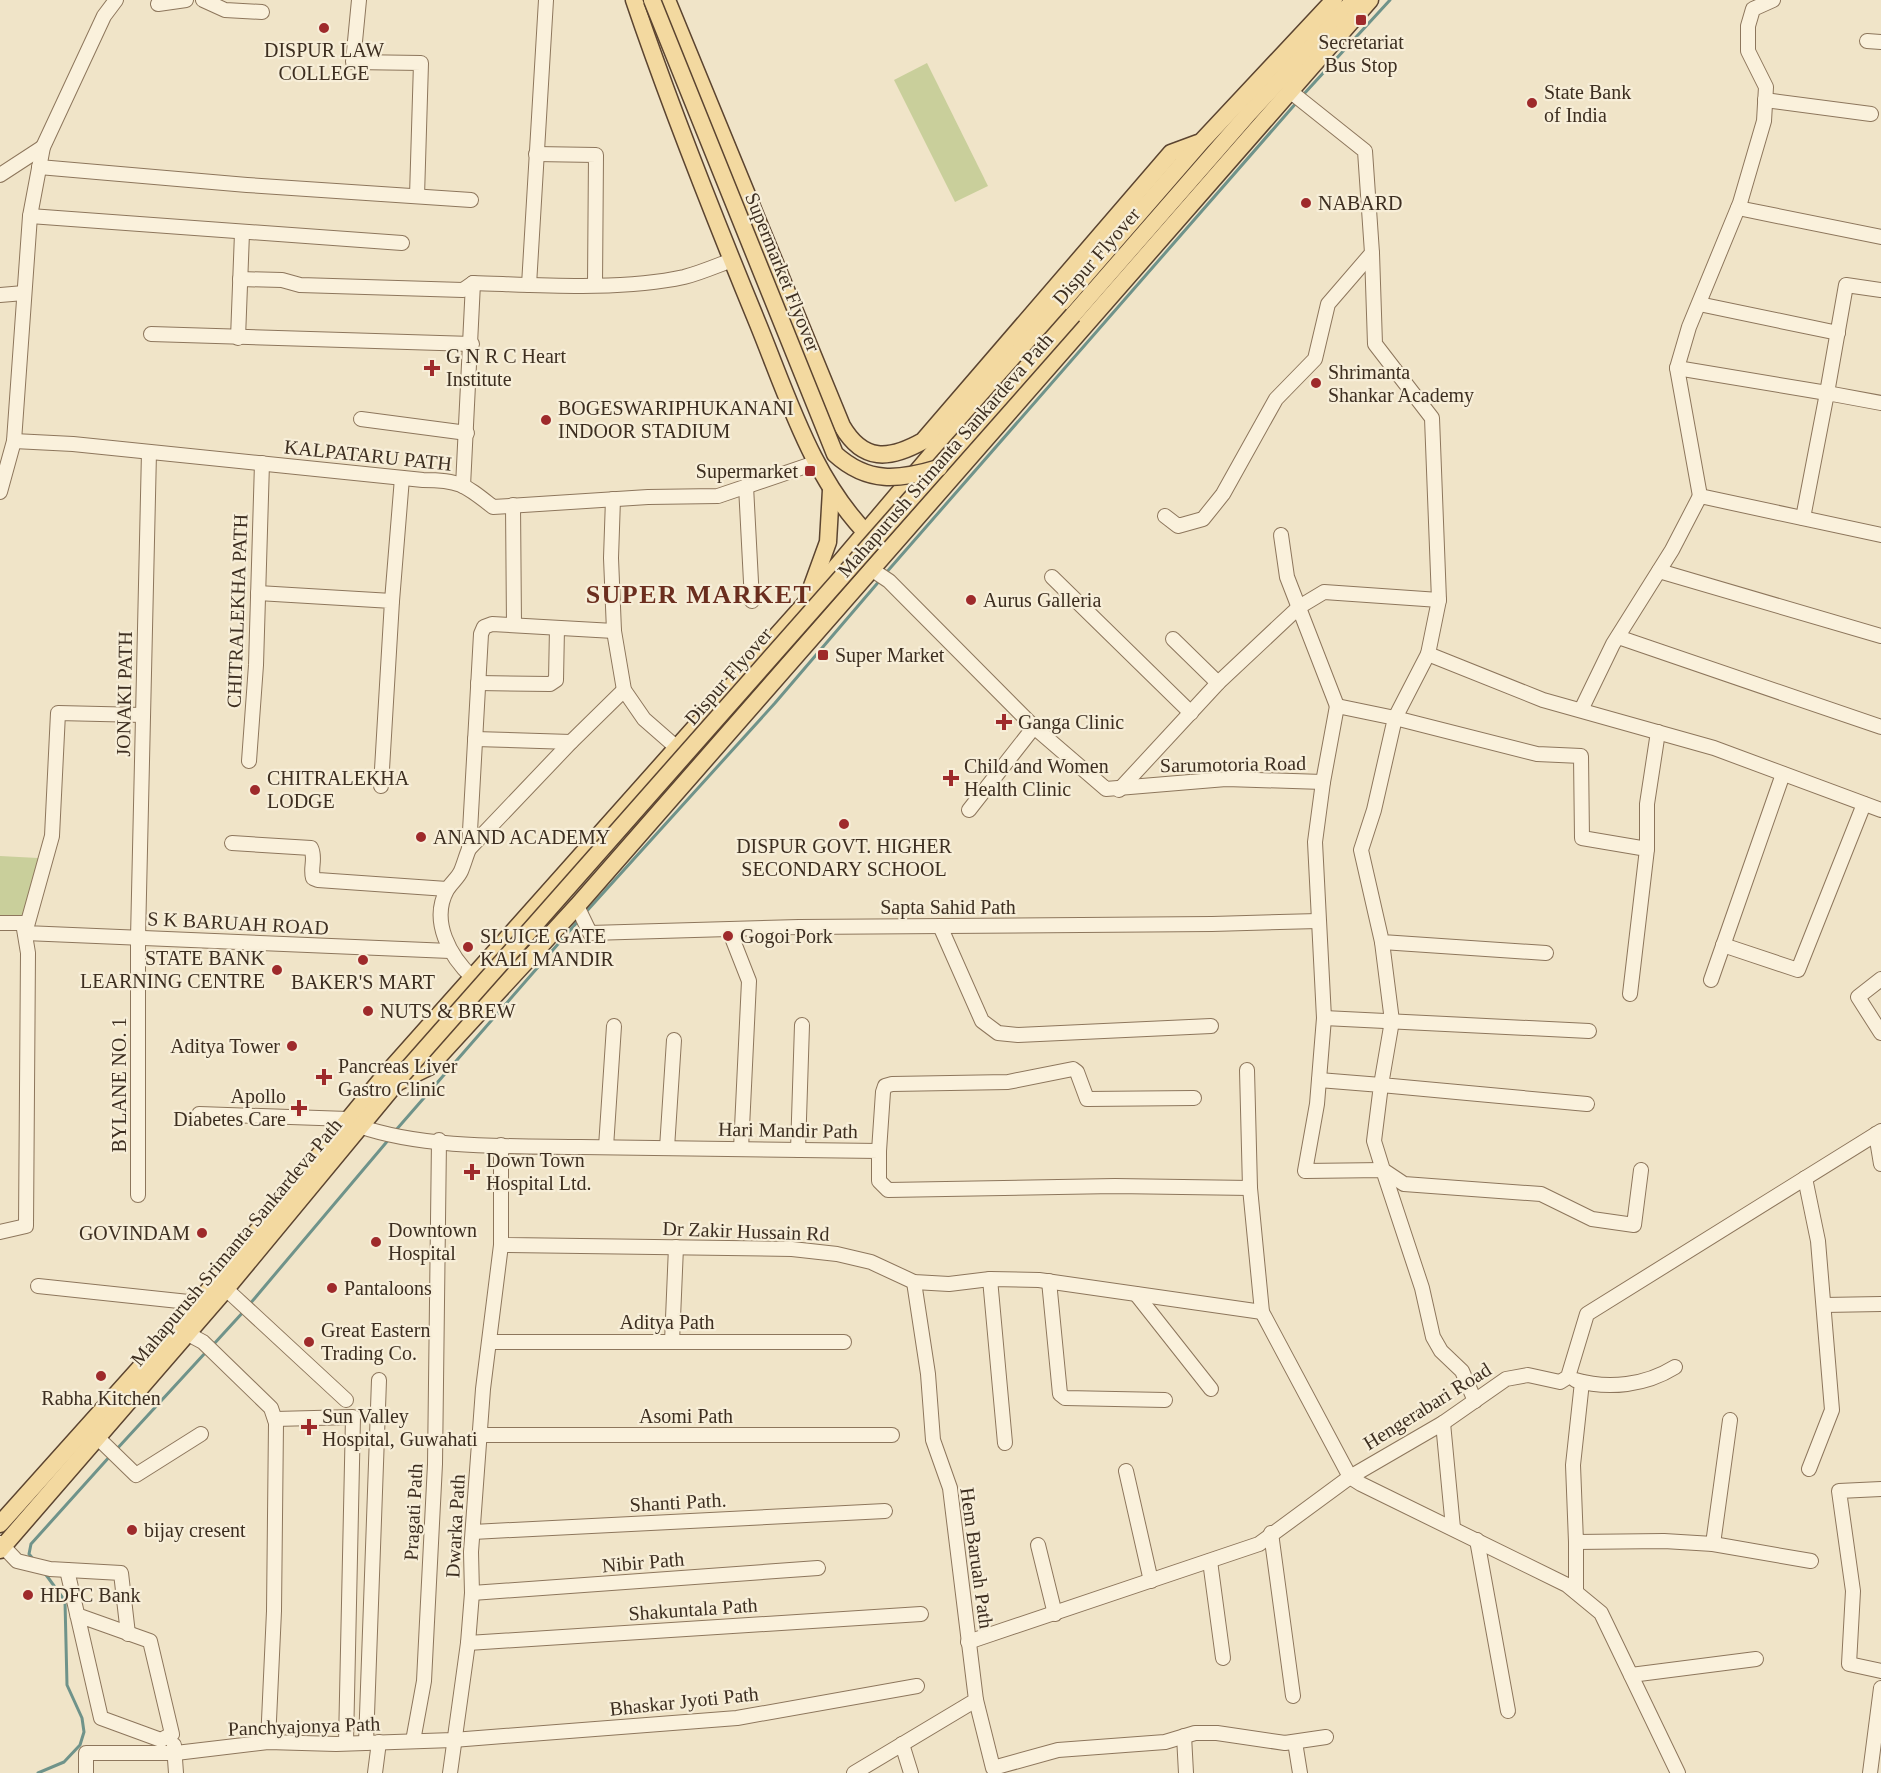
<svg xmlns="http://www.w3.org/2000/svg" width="1881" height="1773" font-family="'Times New Roman',serif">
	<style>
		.green { fill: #c9cf9b }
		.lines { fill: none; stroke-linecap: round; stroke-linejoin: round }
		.stream { stroke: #6f938a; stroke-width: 3 }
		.minor-casing { stroke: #8d765c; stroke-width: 16 }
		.major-casing { stroke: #5b4430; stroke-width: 19 }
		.minor { stroke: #faf1dc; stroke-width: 14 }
		.major { stroke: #f3d9a0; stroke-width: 16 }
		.major-bridge-casing { stroke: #5b4430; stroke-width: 19; stroke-linecap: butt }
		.major-bridge { stroke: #f3d9a0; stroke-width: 16 }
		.poi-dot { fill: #9e2a2b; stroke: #f7eed8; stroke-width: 2 }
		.labels { text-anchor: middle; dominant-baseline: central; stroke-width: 4.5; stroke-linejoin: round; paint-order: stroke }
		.poi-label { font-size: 20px; fill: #3d2e20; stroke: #f7eed8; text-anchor: start }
		.street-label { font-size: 20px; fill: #3d2e20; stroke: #f7eed8 }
		.district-label { font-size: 26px; font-weight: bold; letter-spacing: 1.5px; fill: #6b2e1e; stroke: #f7eed8 }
	</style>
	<rect width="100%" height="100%" fill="#f0e4c8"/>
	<g class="green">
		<polygon points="927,63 988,186 955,202 894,80"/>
		<polygon points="0,856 38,858 23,917 0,916"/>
	</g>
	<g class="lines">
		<g class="stream">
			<polyline points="1303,95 1390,0"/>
			<polyline points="885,574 1297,102"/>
			<polyline points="585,913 775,703 881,579"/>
			<polyline points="396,1130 579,920"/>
			<polyline points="249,1305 390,1138"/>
			<polyline points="213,1345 245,1310"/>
			<polyline points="115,1451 206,1352"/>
			<polyline points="34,1560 29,1554 31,1544 111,1455"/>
			<polyline points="38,1773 64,1762 80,1745 84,1732 82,1718 67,1685 65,1601 44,1572"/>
		</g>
		<defs>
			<g id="minor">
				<polyline points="203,0 225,10 262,12"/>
				<polyline points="359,0 353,62 421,63 417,196"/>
				<polyline points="158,4 186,0"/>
				<polyline points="1867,41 1881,42"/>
				<polyline points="1765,100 1871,114"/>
				<polyline points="536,154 596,155 595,284"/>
				<polyline points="39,167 247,185 471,200"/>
				<polyline points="0,175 43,147"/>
				<polyline points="1738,208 1881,237"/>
				<polyline points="30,216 402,243"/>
				<polyline points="1372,253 1375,344 1432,418 1439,600"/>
				<path d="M 240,279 L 282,280 L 300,285 L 463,290 L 473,283 C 538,285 621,291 684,277 C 700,273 716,266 732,260"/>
				<polyline points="529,285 546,0"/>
				<polyline points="0,295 24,293"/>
				<polyline points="1699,304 1838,333"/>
				<polyline points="151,334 472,344"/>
				<polyline points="238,338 242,233"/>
				<polyline points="1677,368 1827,393 1846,285 1881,290"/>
				<polyline points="361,419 467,433"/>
				<path d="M 14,441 L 73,444 L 423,480 C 460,480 465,485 493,507 L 648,497 L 718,496 L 815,463"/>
				<polyline points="463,486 473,283"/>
				<polyline points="746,486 752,601"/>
				<polyline points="0,492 14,441 30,216 43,147 104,16 116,0"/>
				<polyline points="1700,496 1677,368 1689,327 1740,203 1764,121 1766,87 1748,51 1748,26 1753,9 1773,0"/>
				<polyline points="613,499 611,558 614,631 624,690 644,719 676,747"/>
				<polyline points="513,505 514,625"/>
				<polyline points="1165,516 1178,526 1203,519 1223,494 1276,399 1315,359 1328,304 1372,253 1365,151 1291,92"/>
				<polyline points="1803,518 1827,393 1881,403"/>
				<polyline points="1281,535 1287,577 1337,706"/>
				<polyline points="871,569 889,581 1034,727 1106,789 1226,779 1323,782 1315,842 1324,1018 1317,1104 1305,1171 1383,1170 1422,1288 1433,1337 1441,1351 1462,1371 1475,1401"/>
				<polyline points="1659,571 1881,636"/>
				<polyline points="1052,577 1191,713"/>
				<polyline points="258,593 392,601 381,786"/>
				<polyline points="392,601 402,478"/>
				<polyline points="1618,637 1881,727"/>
				<polyline points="1173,639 1218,683"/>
				<polyline points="1428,654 1395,718 1537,754 1581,756 1582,838 1647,849 1630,994"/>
				<polyline points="478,683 550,684 556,680 557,628"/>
				<polyline points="1581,710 1613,644 1672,550 1700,496 1881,535"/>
				<polyline points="143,715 58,713 52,836 25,933 450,951"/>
				<polyline points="475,739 571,742 624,690"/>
				<polyline points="249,761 256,665 262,463"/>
				<polyline points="1323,782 1337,706 1395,718 1374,810 1361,850 1382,942 1546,953"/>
				<polyline points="1119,790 1218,683 1299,607 1324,592 1439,600 1428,654 1543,700 1714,748 1881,810"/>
				<polyline points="969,810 1034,727"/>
				<path d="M 232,843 L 311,848 C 316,858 310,868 313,878 L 318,880 L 447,889"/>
				<polyline points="469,849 571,742"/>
				<polyline points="1647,849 1647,804 1658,732"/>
				<polyline points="577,906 590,933 799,927 1212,924 1318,921"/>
				<polyline points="0,923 23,923 28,953 26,1226 0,1232"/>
				<polyline points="940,926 982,1021 998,1033 1018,1035 1211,1026"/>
				<polyline points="729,930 749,981 741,1149"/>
				<polyline points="1382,942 1392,1021 1381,1085 1587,1104"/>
				<polyline points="1723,945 1798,970 1864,804"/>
				<path d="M 473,978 C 450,957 430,921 447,890 C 451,883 458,878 461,871 C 464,864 466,856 469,849 L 481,634 L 484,627 L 492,624 L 614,631"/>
				<polyline points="1881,979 1858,997 1881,1033"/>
				<polyline points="1711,980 1783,774"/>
				<polyline points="1324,1018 1589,1031"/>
				<polyline points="1247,1070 1250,1188 1262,1312 1350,1477 1361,1484 1567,1585 1601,1613 1678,1773"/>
				<polyline points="1319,1080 1381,1085 1374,1141 1383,1170 1404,1184 1541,1194 1592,1219 1634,1225 1641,1170"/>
				<polyline points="199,1114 348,1119"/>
				<path d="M 359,1126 C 424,1149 513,1146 581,1147 C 681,1148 780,1150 879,1151 L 879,1181 L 888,1190 L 1115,1186 L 1250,1188"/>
				<polyline points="1876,1134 1881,1164"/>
				<polyline points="501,1145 501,1245 792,1249 837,1254 871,1262 914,1282 949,1284 990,1279 1039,1280 1262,1312"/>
				<polyline points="606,1147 614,1026"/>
				<polyline points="667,1148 674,1040"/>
				<polyline points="798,1150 802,1025"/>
				<polyline points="879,1151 883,1092 885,1086 892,1084 1008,1082 1073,1069 1077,1072 1087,1099 1194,1098"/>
				<polyline points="1805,1178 1818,1241 1832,1410 1809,1469"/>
				<polyline points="138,1195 138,938 149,452"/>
				<polyline points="990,1279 1005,1443"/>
				<polyline points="1049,1281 1060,1394 1065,1398 1165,1400"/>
				<polyline points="38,1286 198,1303"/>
				<polyline points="226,1289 346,1400"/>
				<polyline points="1136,1294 1211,1389"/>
				<polyline points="1824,1305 1881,1304"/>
				<polyline points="188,1334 203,1342 271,1408 276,1423 274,1611 268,1742"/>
				<polyline points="491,1342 844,1342"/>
				<polyline points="672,1342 676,1247"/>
				<path d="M 1575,1380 C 1609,1390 1646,1385 1675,1367"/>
				<polyline points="1582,1382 1573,1465 1576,1542 1664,1541 1713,1544 1730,1420"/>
				<polyline points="275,1419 353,1417 346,1743"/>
				<polyline points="1443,1423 1453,1528"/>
				<polyline points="479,1435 892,1435"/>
				<polyline points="99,1439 136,1475 201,1434"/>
				<polyline points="1126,1471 1151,1581"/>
				<polyline points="1881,1489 1839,1491 1853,1591 1849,1664 1881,1671"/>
				<polyline points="473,1532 885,1511"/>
				<polyline points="1271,1533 1293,1696"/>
				<polyline points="1477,1540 1508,1711"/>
				<polyline points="1576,1542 1576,1592"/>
				<polyline points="0,1543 17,1561 50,1569 121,1573 128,1634"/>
				<polyline points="1713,1544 1811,1561"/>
				<polyline points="1038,1545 1055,1614"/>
				<polyline points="1210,1561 1223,1658"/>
				<polyline points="67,1570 101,1718 161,1740 172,1734 150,1641 77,1615"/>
				<polyline points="472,1593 818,1568"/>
				<polyline points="968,1642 1259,1544 1350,1477 1443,1423 1506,1379 1528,1375 1560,1382 1568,1377 1587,1314 1881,1131"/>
				<polyline points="468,1643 921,1614"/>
				<polyline points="1631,1675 1756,1659"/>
				<polyline points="976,1700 993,1768 1058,1750 1165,1742 1195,1733 1217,1733 1285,1743 1326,1737"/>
				<polyline points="1184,1736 1186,1773"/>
				<polyline points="413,1741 424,1681 435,1464 439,1140"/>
				<polyline points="1295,1742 1300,1773"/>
				<polyline points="366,1743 379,1380"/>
				<polyline points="902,1744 911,1773"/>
				<polyline points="174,1745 176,1773"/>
				<polyline points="86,1773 86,1753 176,1753 268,1742 336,1744 453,1740 737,1718 917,1686"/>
				<polyline points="375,1773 379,1742"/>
				<polyline points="450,1773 468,1643 472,1593 471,1552 483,1389 501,1245"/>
				<polyline points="854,1773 976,1700 950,1488 933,1440 928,1374 914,1282"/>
				<polyline points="1870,1773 1881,1688"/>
			</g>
			<g id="major">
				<path d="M 634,0 C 671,109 714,217 758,324 C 789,400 813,481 872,539"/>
				<path d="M 667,0 L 842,426 C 863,462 889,460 923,441 L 1171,153 L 1198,143"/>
				<polyline points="1073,315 1249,113 1354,0"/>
				<polyline points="812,586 828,542 831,490"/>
				<polyline points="396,1083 429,1067 577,906 1370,0"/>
				<polyline points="0,1524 198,1303 380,1081 803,606 1004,369 1202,141 1334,0"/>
				<polyline points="0,1550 226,1289 403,1075"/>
			</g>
		</defs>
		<use href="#minor" class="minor-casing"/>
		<use href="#major" class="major-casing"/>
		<use href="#minor" class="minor"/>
		<use href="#major" class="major"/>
		<defs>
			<g id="major-bridge">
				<path d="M 652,0 L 835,454 C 868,484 899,480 939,468"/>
				<polyline points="403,1074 1073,315"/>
			</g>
		</defs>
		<use href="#major-bridge" class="major-bridge-casing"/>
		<use href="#major-bridge" class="major-bridge"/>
	</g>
	<g class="poi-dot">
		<rect x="1355" y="14" width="12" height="12" rx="3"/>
		<circle cx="324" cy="28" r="6"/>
		<circle cx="1532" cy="103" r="6"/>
		<circle cx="1306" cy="203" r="6"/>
		<path d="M429 359h6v6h6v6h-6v6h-6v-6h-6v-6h6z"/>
		<circle cx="1316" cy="383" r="6"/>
		<circle cx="546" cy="420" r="6"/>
		<rect x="804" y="465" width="12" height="12" rx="3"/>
		<circle cx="971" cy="600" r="6"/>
		<rect x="817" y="649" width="12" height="12" rx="3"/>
		<path d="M1001 713h6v6h6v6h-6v6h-6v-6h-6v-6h6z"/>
		<path d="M948 769h6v6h6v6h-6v6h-6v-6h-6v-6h6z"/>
		<circle cx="255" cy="790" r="6"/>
		<circle cx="844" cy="824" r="6"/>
		<circle cx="421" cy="837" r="6"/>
		<circle cx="728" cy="936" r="6"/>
		<circle cx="468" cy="947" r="6"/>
		<circle cx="363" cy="960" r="6"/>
		<circle cx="277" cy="970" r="6"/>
		<circle cx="368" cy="1011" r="6"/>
		<circle cx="292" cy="1046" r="6"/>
		<path d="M321 1068h6v6h6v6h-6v6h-6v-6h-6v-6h6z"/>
		<path d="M296 1099h6v6h6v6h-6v6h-6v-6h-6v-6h6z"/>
		<path d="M469 1163h6v6h6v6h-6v6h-6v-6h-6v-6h6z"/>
		<circle cx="202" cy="1233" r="6"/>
		<circle cx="376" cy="1242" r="6"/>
		<circle cx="332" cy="1288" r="6"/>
		<circle cx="309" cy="1342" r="6"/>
		<circle cx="101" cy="1376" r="6"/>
		<path d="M306 1418h6v6h6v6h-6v6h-6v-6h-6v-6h6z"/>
		<circle cx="132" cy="1530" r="6"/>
		<circle cx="28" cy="1595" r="6"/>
	</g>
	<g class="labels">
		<g class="poi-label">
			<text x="1361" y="42" text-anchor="middle">Secretariat<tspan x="1361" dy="23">Bus Stop</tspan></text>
			<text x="324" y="50" text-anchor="middle">DISPUR LAW<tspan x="324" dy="23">COLLEGE</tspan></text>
			<text x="1544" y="92">State Bank<tspan x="1544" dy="23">of India</tspan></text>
			<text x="1318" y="203">NABARD</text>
			<text x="446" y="356">G N R C Heart<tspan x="446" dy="23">Institute</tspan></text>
			<text x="1328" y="372">Shrimanta<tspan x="1328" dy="23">Shankar Academy</tspan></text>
			<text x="558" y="408">BOGESWARIPHUKANANI<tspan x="558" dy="23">INDOOR STADIUM</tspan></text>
			<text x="798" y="471" text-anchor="end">Supermarket</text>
			<text x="983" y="600">Aurus Galleria</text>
			<text x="835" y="655">Super Market</text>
			<text x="1018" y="722">Ganga Clinic</text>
			<text x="964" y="766">Child and Women<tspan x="964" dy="23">Health Clinic</tspan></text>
			<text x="267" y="778">CHITRALEKHA<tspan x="267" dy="23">LODGE</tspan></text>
			<text x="433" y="837">ANAND ACADEMY</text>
			<text x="844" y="846" text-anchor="middle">DISPUR GOVT. HIGHER<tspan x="844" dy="23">SECONDARY SCHOOL</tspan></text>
			<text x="480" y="936">SLUICE GATE<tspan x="480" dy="23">KALI MANDIR</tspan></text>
			<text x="740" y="936">Gogoi Pork</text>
			<text x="265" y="958" text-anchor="end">STATE BANK<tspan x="265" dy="23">LEARNING CENTRE</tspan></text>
			<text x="363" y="982" text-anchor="middle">BAKER'S MART</text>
			<text x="380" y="1011">NUTS &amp; BREW</text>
			<text x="280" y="1046" text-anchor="end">Aditya Tower</text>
			<text x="338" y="1066">Pancreas Liver<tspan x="338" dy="23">Gastro Clinic</tspan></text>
			<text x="286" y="1096" text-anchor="end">Apollo<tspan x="286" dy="23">Diabetes Care</tspan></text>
			<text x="486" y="1160">Down Town<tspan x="486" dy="23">Hospital Ltd.</tspan></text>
			<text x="388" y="1230">Downtown<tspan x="388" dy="23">Hospital</tspan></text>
			<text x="190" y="1233" text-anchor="end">GOVINDAM</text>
			<text x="344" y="1288">Pantaloons</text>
			<text x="321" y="1330">Great Eastern<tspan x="321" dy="23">Trading Co.</tspan></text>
			<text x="101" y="1398" text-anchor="middle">Rabha Kitchen</text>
			<text x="322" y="1416">Sun Valley<tspan x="322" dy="23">Hospital, Guwahati</tspan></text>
			<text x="144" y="1530">bijay cresent</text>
			<text x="40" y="1595">HDFC Bank</text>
		</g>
		<g class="street-label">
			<text transform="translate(1096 256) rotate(-49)">Dispur Flyover</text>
			<text transform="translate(783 272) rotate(68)">Supermarket Flyover</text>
			<text transform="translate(368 455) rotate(6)">KALPATARU PATH</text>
			<text transform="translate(945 455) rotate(-49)">Mahapurush Srimanta Sankardeva Path</text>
			<text transform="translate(237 611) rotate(-88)">CHITRALEKHA PATH</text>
			<text transform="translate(728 676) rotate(-49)">Dispur Flyover</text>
			<text transform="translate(124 694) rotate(-89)">JONAKI PATH</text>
			<text transform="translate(1233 764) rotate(-1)">Sarumotoria Road</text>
			<text x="948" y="907">Sapta Sahid Path</text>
			<text transform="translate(238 923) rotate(3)">S K BARUAH ROAD</text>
			<text transform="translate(119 1085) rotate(-90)">BYLANE NO. 1</text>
			<text transform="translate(788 1130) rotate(1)">Hari Mandir Path</text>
			<text transform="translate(746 1231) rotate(2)">Dr Zakir Hussain Rd</text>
			<text transform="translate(236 1242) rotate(-50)">Mahapurush Srimanta Sankardeva Path</text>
			<text x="667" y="1322">Aditya Path</text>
			<text transform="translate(1427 1406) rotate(-32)">Hengerabari Road</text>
			<text x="686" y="1416">Asomi Path</text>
			<text transform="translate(678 1502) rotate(-3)">Shanti Path.</text>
			<text transform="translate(413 1512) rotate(-87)">Pragati Path</text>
			<text transform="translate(455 1526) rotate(-87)">Dwarka Path</text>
			<text transform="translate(977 1558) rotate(82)">Hem Baruah Path</text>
			<text transform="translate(643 1562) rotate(-5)">Nibir Path</text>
			<text transform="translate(693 1609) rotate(-4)">Shakuntala Path</text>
			<text transform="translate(684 1701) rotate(-6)">Bhaskar Jyoti Path</text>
			<text transform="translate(304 1726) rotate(-2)">Panchyajonya Path</text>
		</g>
		<g class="district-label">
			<text x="699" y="594">SUPER MARKET</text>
		</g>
	</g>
</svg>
